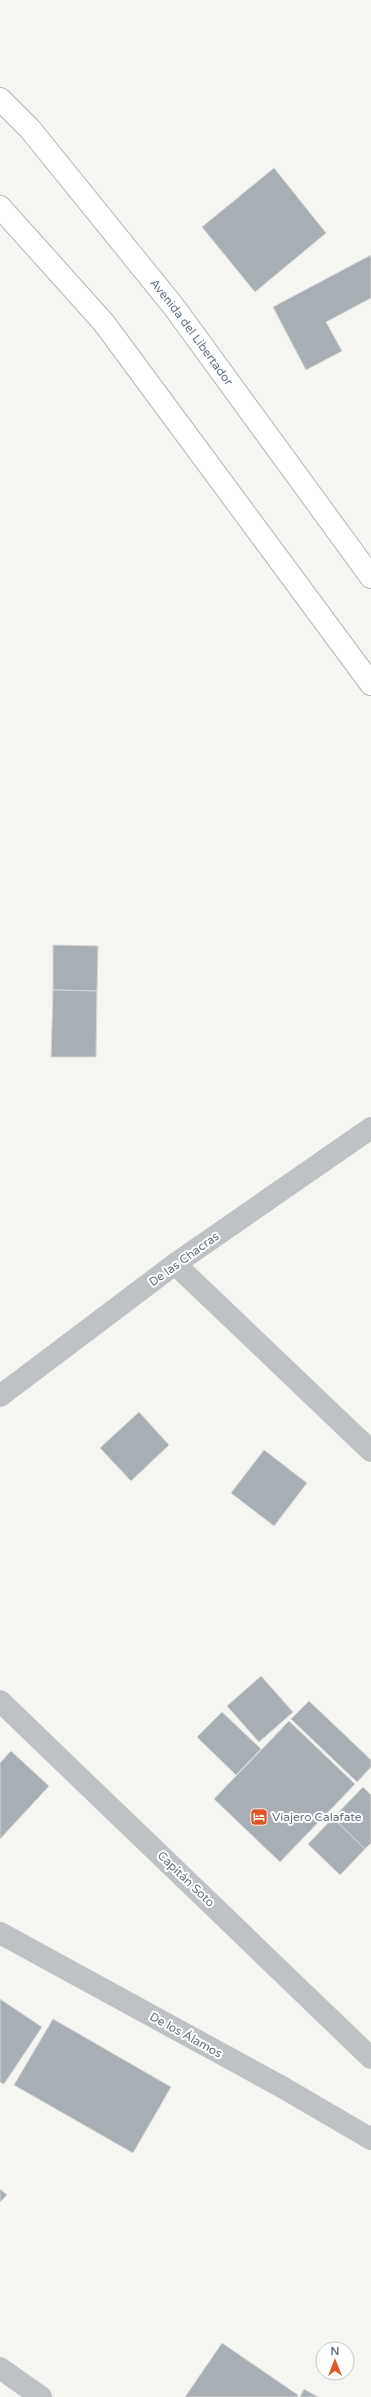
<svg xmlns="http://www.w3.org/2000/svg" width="371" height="2397" font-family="'Varela Round',sans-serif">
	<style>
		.building { fill: #a7aeb4; stroke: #d6d6d4 }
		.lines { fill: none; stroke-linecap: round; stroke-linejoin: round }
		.primary-casing { stroke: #b1b6b9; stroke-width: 24 }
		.minor { stroke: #bec2c5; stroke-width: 22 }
		.primary { stroke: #fff; stroke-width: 22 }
		.labels { text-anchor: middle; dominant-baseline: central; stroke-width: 4; stroke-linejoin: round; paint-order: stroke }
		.street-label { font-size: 12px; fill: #657482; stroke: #fff }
		.poi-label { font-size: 12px; fill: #657482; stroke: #fff; text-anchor: start }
	</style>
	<rect width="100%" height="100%" fill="#f5f5f1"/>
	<g class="building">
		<polygon points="274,168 326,233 255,292 202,227"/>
		<polygon points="371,255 371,298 326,322 342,351 306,370 273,307"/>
		<polygon points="53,945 98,946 97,991 53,990"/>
		<polygon points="53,990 97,991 96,1057 51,1057"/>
		<polygon points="139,1412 169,1445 131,1481 100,1448"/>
		<polygon points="264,1450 307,1483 274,1526 231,1493"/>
		<polygon points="261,1676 293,1712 259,1742 227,1706"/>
		<polygon points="309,1701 371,1760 371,1767 357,1782 291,1719"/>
		<polygon points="222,1712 261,1749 236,1775 197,1737"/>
		<polygon points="289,1721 355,1784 280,1862 214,1799"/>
		<polygon points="11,1751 49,1786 0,1839 0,1763"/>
		<polygon points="363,1787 371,1795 371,1843 365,1849 333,1818"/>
		<polygon points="333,1818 365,1849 340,1875 308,1844"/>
		<polygon points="0,1999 42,2027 4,2084 0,2082"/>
		<polygon points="53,2019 171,2087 133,2153 14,2085"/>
		<polygon points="0,2189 7,2195 0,2202"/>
		<polygon points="222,2343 298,2395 297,2397 185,2397"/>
		<polygon points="304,2389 318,2397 300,2397"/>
	</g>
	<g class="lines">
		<defs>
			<g id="primary">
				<path id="s1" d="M 0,99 L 30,129 L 174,307 L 371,577"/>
				<polyline points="0,207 104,323 371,684"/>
			</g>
		</defs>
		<use href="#primary" class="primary-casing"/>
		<g class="minor">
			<polyline points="175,1264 371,1451"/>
			<polyline points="0,1396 175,1264 371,1128"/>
			<polyline points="0,1701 371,2058"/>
			<polyline points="0,1933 282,2087 371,2139"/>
			<polyline points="0,2368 41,2397"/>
		</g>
		<use href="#primary" class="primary"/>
	</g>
	<defs>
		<symbol id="hotel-square" viewBox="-11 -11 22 22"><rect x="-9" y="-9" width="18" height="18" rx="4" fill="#de5628" stroke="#fff"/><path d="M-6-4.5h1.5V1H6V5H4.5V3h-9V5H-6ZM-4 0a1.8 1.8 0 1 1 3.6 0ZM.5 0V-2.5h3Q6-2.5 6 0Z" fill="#fff"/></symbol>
	</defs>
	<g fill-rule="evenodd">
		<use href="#hotel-square" x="249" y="1807" width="20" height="20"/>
	</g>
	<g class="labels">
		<g class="street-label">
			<text stroke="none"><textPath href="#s1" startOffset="302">Avenida del Libertador</textPath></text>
			<text transform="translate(184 1259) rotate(-36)">De las Chacras</text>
			<text transform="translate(186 1879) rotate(44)">Capitán Soto</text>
			<text transform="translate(186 2035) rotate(29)">De los Álamos</text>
		</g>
		<g class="poi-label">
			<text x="272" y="1817">Viajero Calafate</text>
		</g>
	</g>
	<g transform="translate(335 2361)"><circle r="19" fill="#ffffff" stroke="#c1c7cd"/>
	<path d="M0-3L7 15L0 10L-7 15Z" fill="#de5628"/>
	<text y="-6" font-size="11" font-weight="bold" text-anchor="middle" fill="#657482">N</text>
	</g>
</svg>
